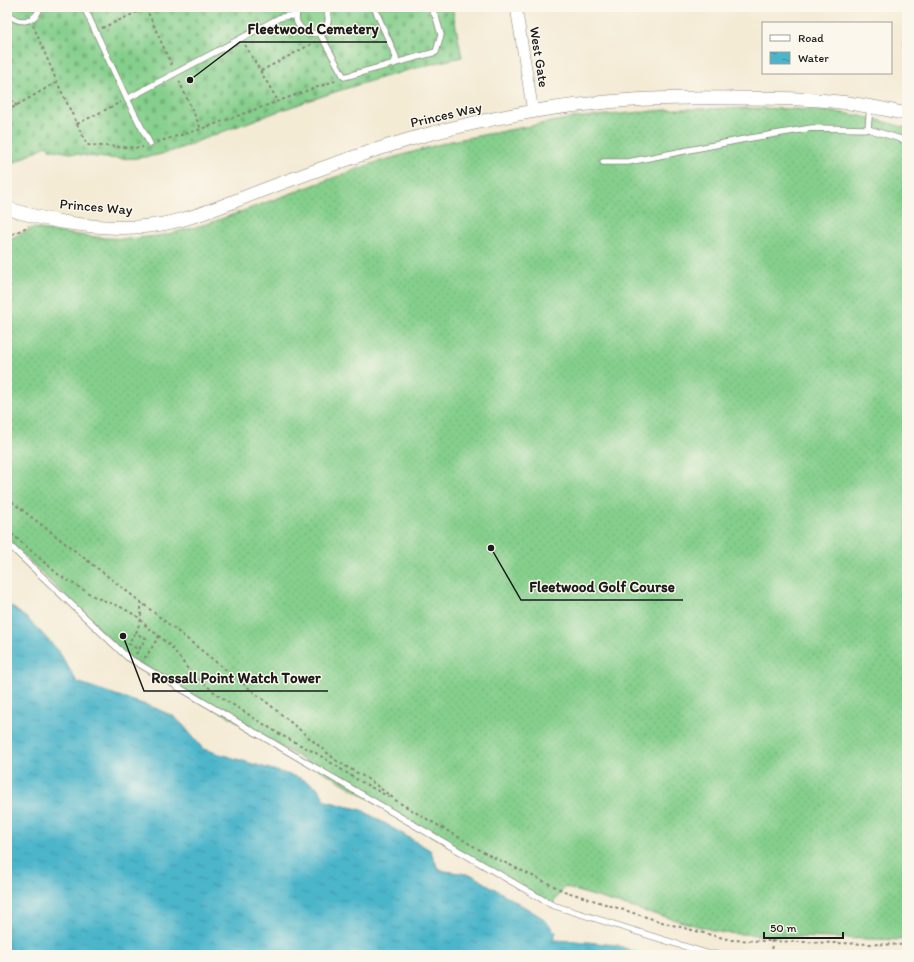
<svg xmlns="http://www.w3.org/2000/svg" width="914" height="962" font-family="Itim,sans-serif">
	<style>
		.grass { fill: url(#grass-dots); stroke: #507654 }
		.cemetery { fill: url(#cemetery-stones); stroke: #507654 }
		.water { fill: url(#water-ripples); stroke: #346873 }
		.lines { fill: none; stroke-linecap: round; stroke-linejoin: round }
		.service-casing { stroke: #888478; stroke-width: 7 }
		.minor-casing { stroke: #888478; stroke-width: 12 }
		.tertiary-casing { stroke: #888478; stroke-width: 14 }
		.path { stroke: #888478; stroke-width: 2; stroke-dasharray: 3 3; stroke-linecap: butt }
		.service { stroke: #fff; stroke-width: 5.5 }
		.minor { stroke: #fff; stroke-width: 11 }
		.tertiary { stroke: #fff; stroke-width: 13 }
		.labels { text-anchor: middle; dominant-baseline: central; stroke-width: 3; stroke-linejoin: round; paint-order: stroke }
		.street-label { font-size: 14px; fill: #1c1c1c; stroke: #fbf7ec }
		.leader { fill: none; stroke: #1c1c1c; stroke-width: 1.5 }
		.callout-dot { fill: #1c1c1c; stroke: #fbf7ec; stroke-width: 1.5 }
		.callout-label { font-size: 15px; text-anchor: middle; font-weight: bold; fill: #1c1c1c; stroke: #fbf7ec; stroke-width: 3; stroke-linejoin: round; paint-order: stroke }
	</style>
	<defs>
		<pattern id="grass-dots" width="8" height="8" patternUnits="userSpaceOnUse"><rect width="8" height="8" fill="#85cf8c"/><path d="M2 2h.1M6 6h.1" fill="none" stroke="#72b178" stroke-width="1.8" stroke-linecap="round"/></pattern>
		<pattern id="cemetery-stones" width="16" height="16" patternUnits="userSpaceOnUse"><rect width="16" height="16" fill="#85cf8c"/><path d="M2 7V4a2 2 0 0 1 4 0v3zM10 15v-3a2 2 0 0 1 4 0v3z" fill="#72b178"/></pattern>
		<pattern id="water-ripples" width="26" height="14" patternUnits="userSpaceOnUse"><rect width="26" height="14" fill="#4cb5ca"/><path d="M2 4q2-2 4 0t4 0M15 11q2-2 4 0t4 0" fill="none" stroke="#3e92a3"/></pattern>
	</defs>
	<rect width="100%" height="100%" fill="#fbf7ec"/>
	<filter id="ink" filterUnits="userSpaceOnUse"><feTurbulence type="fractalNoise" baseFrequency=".025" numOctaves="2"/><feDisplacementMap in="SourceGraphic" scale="8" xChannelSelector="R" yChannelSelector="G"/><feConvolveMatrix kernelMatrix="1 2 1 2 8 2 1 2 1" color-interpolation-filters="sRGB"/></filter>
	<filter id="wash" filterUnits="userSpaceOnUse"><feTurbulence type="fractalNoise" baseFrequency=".012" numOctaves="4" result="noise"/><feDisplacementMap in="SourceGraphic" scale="16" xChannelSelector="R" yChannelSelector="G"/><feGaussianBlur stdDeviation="0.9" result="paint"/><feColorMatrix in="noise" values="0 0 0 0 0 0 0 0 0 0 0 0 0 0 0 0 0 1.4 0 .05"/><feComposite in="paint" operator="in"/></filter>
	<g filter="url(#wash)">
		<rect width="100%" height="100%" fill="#f4ebd5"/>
		<path class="grass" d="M 677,109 C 729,109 781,106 833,112 C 858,114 883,121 907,128 L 907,940 L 794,937 L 723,933 L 650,913 L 564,887 L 552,905 L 127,657 L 7,539 L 7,240 L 33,228 L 70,234 L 104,238 L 130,239 L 165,235 L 210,223 L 371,164 L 451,141 L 572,118 Z"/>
		<path class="cemetery" d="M 7,7 L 452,7 L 462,57 C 393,72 326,94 260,118 C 241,125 222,132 203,139 C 185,147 165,155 145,157 C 113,162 81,155 49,149 L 48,145 L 12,164 L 7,159 Z"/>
		<polygon class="water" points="7,603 29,620 58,650 77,682 155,708 173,716 183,725 203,749 300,778 317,787 326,801 362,810 430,850 439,870 472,875 541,917 556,932 553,940 576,941 617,945 643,955 7,955"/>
	</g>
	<g filter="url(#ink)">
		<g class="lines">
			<defs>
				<g id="service">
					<polyline points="84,7 127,99 279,18 287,16 296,16"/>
					<path d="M 300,7 C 284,28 322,46 328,22 C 329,16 328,11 324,7"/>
					<polyline points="374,7 396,57 394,64"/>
					<polyline points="327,10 334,7"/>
					<path d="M 7,12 C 16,25 36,24 40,7"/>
					<polyline points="319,32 344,77 436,52 441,35 436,17 430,7"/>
					<polyline points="906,45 907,44"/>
					<polyline points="127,99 150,144"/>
					<polyline points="868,129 870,106"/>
					<polyline points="603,162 628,162 745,139 812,128 868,129 907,141"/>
					<polyline points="7,543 127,657 280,747 552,905 709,954 734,955"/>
				</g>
				<polyline id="minor" points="516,7 533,112"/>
				<path id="tertiary" d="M 7,208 C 47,222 106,231 149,226 C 188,222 226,204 263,190 C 316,170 370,150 425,135 C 479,121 534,109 589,104 C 638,98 687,97 737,98 C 771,98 805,98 839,102 C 862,104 884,109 907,114"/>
			</defs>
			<use href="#service" class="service-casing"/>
			<use href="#minor" class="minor-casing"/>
			<use href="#tertiary" class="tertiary-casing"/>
			<g class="path">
				<polyline points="33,25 57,82 87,145 139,148 143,147"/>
				<polyline points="102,28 146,8 172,66"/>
				<polyline points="245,45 278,101"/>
				<polyline points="261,71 315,42"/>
				<polyline points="179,81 201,129"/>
				<polyline points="7,95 17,106"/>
				<polyline points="7,111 57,82"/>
				<polyline points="77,124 121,102"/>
				<polyline points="157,142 201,129 337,80"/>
				<polyline points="7,237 29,226"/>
				<polyline points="7,498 142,603 270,705 337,761 371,781 398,802 487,854 564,891 665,923 731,940 907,945"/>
				<polyline points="7,530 59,575 95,597 123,608 138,617 147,627 159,636 171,647 180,658 190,672 219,696 281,735 316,753 356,779 391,798"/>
				<polyline points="136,633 141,619 141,607 142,603"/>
				<polyline points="136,654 146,638 136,634 133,635 129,644 139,650"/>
				<polyline points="144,657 146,657 159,636"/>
				<polyline points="771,955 772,940"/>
			</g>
			<use href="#service" class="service"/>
			<use href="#minor" class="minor"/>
			<use href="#tertiary" class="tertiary"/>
		</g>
	</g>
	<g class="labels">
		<g class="street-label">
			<text transform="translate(539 57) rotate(81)">West Gate</text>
			<text transform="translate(446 115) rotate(-13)">Princes Way</text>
			<text transform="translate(96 207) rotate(5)">Princes Way</text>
		</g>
	</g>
	<path class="leader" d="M190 80L240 42H387M491 548L521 600H683M123 636L144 691H328"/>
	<g class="callout-dot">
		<circle cx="190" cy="80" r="4"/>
		<circle cx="491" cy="548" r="4"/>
		<circle cx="123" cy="636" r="4"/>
	</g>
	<g class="callout-label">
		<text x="313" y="34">Fleetwood Cemetery</text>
		<text x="602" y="592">Fleetwood Golf Course</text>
		<text x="236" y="683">Rossall Point Watch Tower</text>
	</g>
	<rect width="914" height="962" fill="none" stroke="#fbf7ec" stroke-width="24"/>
	<rect x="762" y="22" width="130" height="52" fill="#fbf7ec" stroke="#a29f99"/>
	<rect x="770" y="35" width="20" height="6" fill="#ffffff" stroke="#a29f99"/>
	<text x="798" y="42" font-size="12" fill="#1c1c1c">Road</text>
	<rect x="770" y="52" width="20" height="12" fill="url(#water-ripples)" stroke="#a29f99"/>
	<text x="798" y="62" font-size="12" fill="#1c1c1c">Water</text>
	<path d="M764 932v6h79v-6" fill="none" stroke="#1c1c1c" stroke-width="2"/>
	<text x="770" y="932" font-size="12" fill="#1c1c1c" stroke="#fbf7ec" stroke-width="3" paint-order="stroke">50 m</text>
</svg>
